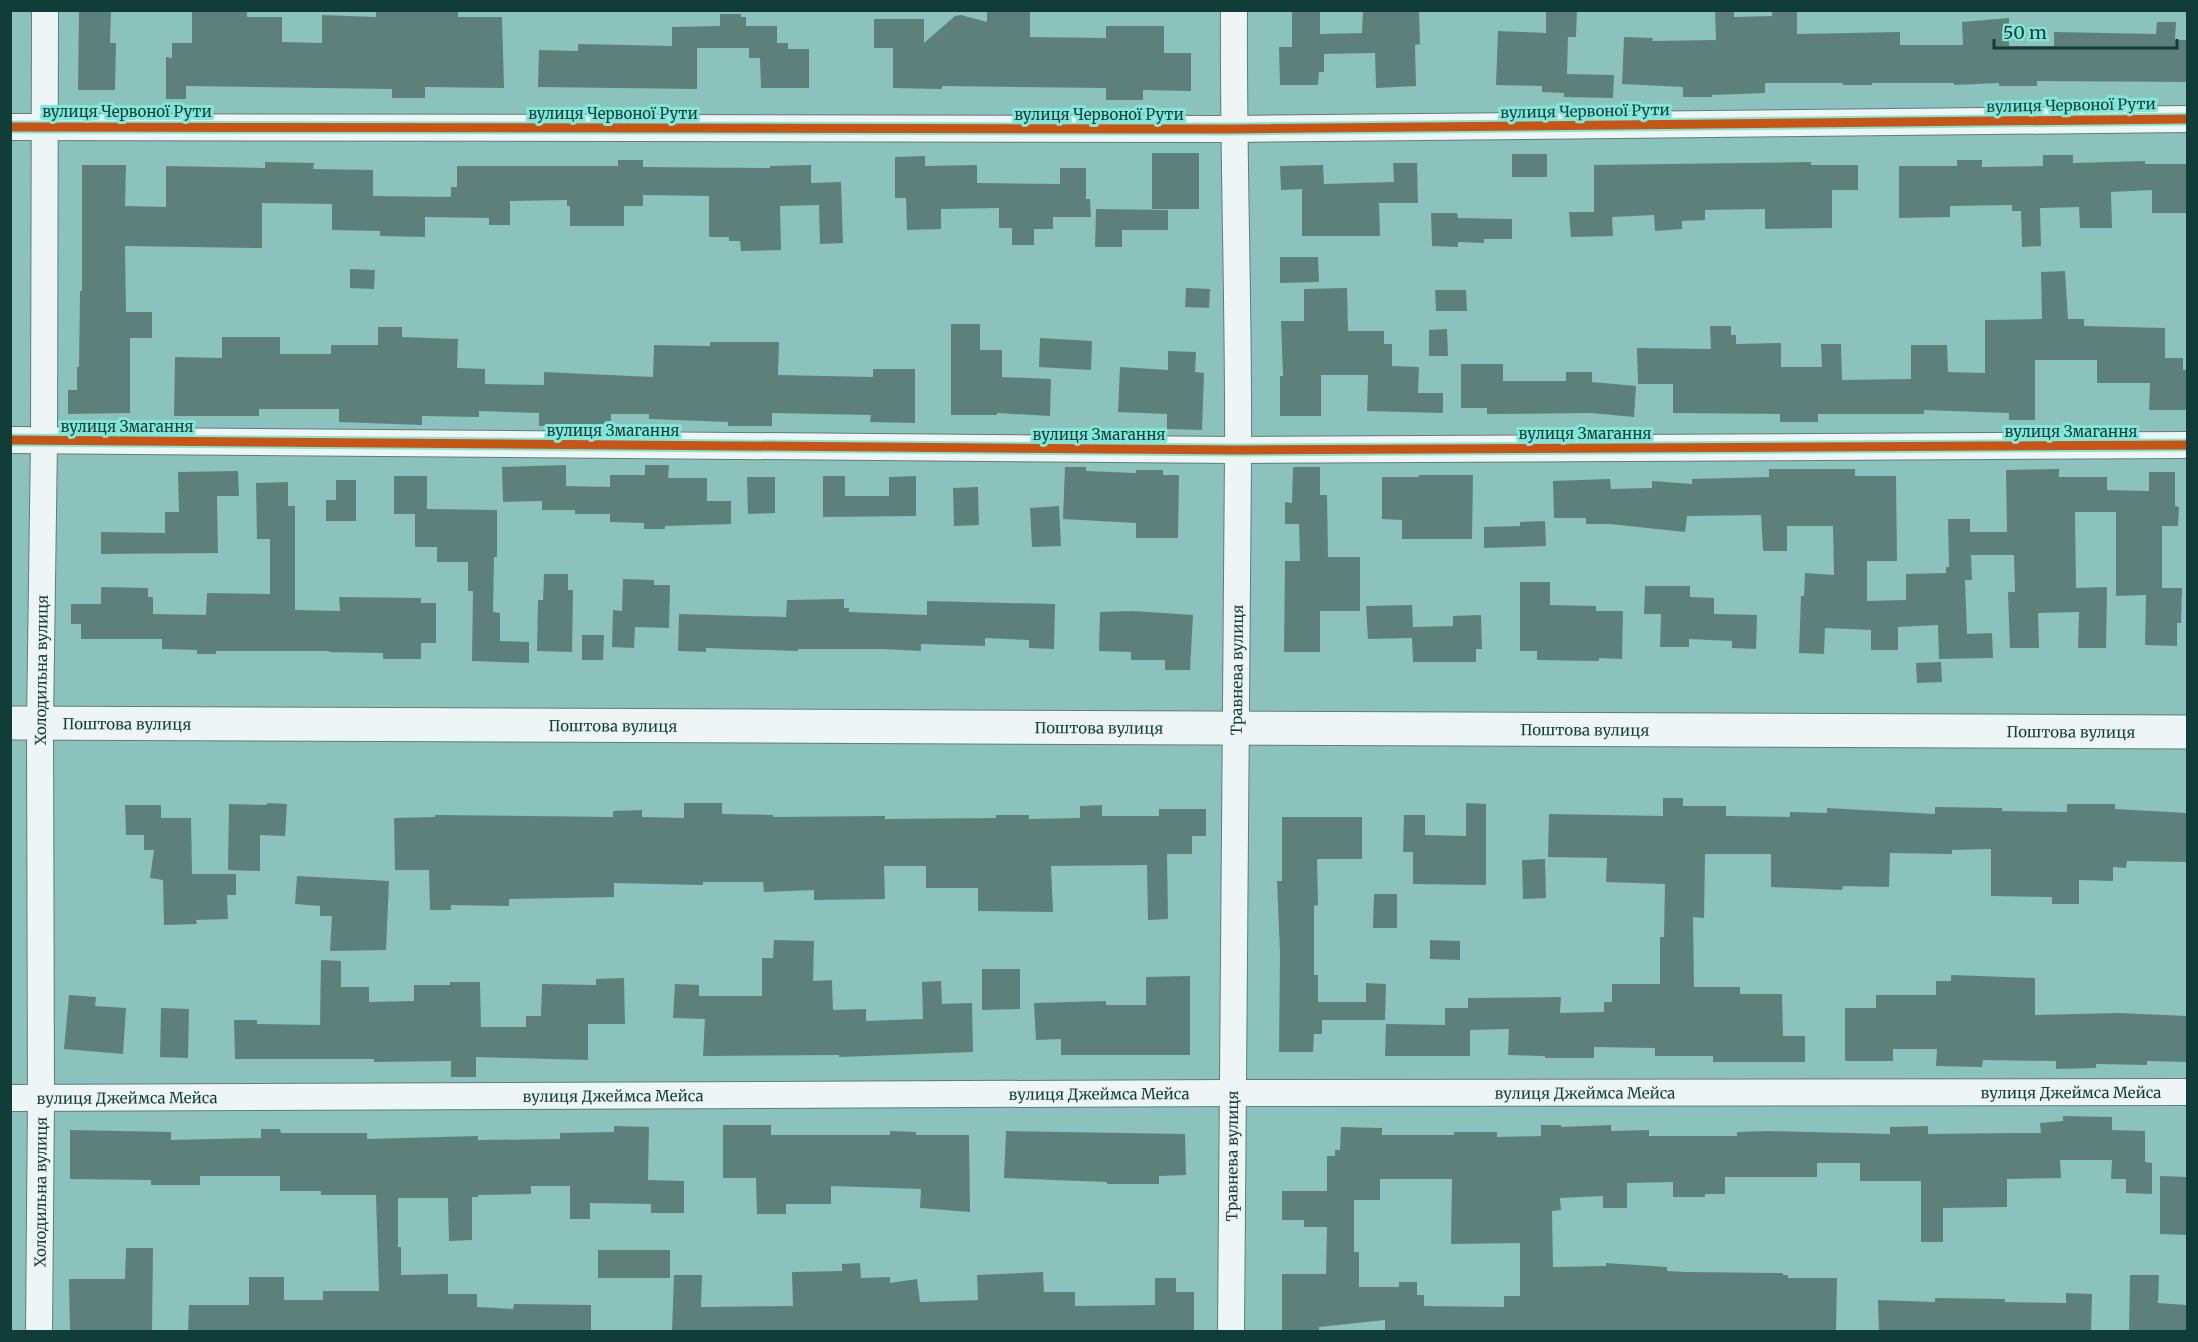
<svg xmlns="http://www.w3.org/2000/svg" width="2198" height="1342" font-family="Merriweather,serif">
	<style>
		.building { fill: #5d817a; fill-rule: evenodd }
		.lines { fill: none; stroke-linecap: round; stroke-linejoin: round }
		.minor-casing { stroke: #5c7e7a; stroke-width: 28 }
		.tertiary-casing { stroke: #5c7e7a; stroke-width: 35 }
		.minor { stroke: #eef6f5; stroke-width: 26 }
		.tertiary { stroke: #eef6f5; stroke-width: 33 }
		.cycleway-casing { stroke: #82e7da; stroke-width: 13 }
		.cycleway { stroke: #c85513; stroke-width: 9 }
		.labels { text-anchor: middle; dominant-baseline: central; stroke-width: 6; stroke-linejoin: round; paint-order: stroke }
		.street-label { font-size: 15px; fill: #103d38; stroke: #82e7da }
	</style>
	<rect width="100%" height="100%" fill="#8cc2bc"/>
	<g class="building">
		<polygon points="79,10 111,10 110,43 116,43 115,90 78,90"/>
		<polygon points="192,10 247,10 247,17 282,17 282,42 322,43 322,15 376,17 376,12 458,10 458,17 502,17 504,88 425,87 425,98 392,98 392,89 186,86 186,99 166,99 166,57 172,58 172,43 192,43"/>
		<polygon points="987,10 1030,10 1030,37 1106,38 1106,26 1164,26 1164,53 1191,53 1191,91 1143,90 1143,100 1106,100 1106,88 942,86 942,89 893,88 893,48 874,48 874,19 924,19 924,43 955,16 961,15 987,22"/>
		<polygon points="1292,10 1320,10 1320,34 1362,33 1363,10 1419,10 1420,44 1415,45 1416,86 1376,88 1375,53 1324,54 1324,72 1319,72 1318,85 1280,85 1279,47 1292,47"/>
		<polygon points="1546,10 1577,10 1576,37 1568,37 1567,74 1614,75 1613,98 1564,97 1564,93 1542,92 1542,86 1496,85 1498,31 1546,33"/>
		<polygon points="1715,10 1734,10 1734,17 1772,16 1772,10 1797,10 1797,34 1900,32 1900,45 1963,45 1962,22 2009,18 2009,46 2054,46 2054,32 2156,34 2157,22 2176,22 2175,40 2187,40 2187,82 2037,81 2037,86 1999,86 1999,83 1954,85 1954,83 1872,83 1872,85 1843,85 1843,83 1765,83 1765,93 1712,95 1712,97 1683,97 1683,87 1622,84 1624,37 1653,38 1652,41 1716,40"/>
		<polygon points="720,14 741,14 741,17 746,17 746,26 777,26 777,43 788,43 788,49 809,49 809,88 761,88 760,58 749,58 749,48 697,48 697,89 538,87 539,50 578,51 578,44 672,46 672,27 720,26"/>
		<rect x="1152" y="153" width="47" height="56"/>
		<rect x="1512" y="154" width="35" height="23"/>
		<polygon points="2043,155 2073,155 2073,163 2145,161 2145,164 2187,164 2187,213 2152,213 2152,190 2111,192 2112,228 2080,228 2079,207 2040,208 2041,246 2022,247 2021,211 2012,211 2012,205 1950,206 1950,217 1899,218 1899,166 1957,166 1957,160 1982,160 1982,167 2043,166"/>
		<polygon points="925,156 925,166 977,165 977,183 1060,184 1060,168 1086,168 1086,199 1090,199 1091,217 1053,217 1053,229 1034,229 1034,245 1012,245 1012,228 999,228 999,208 941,209 941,229 907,230 906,198 895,198 895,157"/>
		<polygon points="618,160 643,160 643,167 770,168 770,166 811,165 811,183 841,182 843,243 820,244 819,205 780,206 781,250 741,251 740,241 729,241 729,237 709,237 709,196 643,195 643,206 624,206 624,226 570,226 570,206 567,206 567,200 510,201 510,225 489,225 489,218 425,217 425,237 380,236 380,231 332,230 332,204 262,203 262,248 125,246 126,312 152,312 152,338 130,338 130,413 68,414 68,390 77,390 77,367 79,367 80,291 82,291 82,165 126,165 125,206 166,207 166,166 265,168 265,162 314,163 313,169 373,170 373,196 451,197 451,187 457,187 457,166 618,166"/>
		<polygon points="1811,162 1811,165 1858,165 1858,190 1832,190 1832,228 1765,229 1765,209 1705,210 1705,220 1682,221 1682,229 1655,231 1654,215 1612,217 1613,236 1571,237 1569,212 1594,212 1594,165"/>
		<polygon points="1393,163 1417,163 1418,203 1379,203 1380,236 1302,236 1302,189 1281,190 1280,166 1323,165 1324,184 1394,182"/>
		<polygon points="1096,209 1168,210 1168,230 1122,230 1122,247 1095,247"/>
		<polygon points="1431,213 1457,213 1458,218 1512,219 1512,239 1484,239 1484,243 1458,242 1458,247 1432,246"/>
		<polygon points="1280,257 1318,257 1319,282 1280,283"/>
		<polygon points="350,269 375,270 374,289 350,288"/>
		<polygon points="2065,271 2068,319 2084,319 2084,326 2165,328 2165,358 2183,358 2183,370 2187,370 2187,410 2149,410 2150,383 2097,383 2097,360 2035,360 2035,420 2009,420 2009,413 1924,410 1924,414 1818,414 1818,422 1780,422 1780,414 1673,413 1673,384 1638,384 1637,348 1711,349 1710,326 1731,326 1731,335 1736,335 1736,344 1781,343 1781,367 1822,367 1821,344 1841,344 1842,380 1911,379 1911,345 1947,345 1948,372 1985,373 1985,320 2042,319 2041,272"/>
		<polygon points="1186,288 1210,289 1209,308 1185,307"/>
		<polygon points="1347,288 1348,331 1384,331 1384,344 1392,344 1392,366 1419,367 1418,393 1443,393 1443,413 1367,411 1368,375 1321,375 1321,416 1280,416 1280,376 1283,376 1281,321 1304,321 1304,289"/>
		<polygon points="1435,290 1466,290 1467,311 1436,311"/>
		<polygon points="951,324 980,324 980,350 1002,350 1002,377 1051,379 1050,416 997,413 997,415 951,415"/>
		<polygon points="378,327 402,327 402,337 458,339 457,368 485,369 485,384 544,385 544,372 653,377 654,345 710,346 710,342 779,342 778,375 873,377 873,369 915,369 915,423 870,422 871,415 772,413 772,426 728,426 728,422 649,419 649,414 611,414 611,426 563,424 563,426 539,426 539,413 479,411 479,417 422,416 422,425 339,422 339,409 259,409 259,416 174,416 175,357 222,358 222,337 280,337 280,354 331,354 331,345 378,345"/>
		<polygon points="1447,329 1448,356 1429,356 1429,330"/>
		<polygon points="1040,338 1092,341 1091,370 1039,367"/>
		<polygon points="1168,351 1196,352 1195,372 1204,373 1202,430 1167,429 1167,414 1118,412 1120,367 1168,370"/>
		<polygon points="1461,364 1503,364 1503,381 1566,381 1566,372 1592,372 1592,382 1636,386 1634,417 1591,413 1487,414 1487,408 1461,408"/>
		<polygon points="566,465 566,486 610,487 610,475 645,475 645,465 669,465 668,478 707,478 707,501 731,501 731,524 665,526 665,529 644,529 644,523 610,522 610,514 575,514 575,510 542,510 542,501 503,502 502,467"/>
		<polygon points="1065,467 1086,467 1086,471 1136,473 1136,470 1163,470 1163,475 1179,475 1178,538 1136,538 1136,523 1063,519"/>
		<polygon points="1293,467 1320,467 1320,495 1327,495 1328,557 1360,557 1360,611 1320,611 1320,652 1284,652 1285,561 1300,561 1299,524 1285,524 1285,502 1292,503"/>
		<polygon points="1769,469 1855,469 1855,476 1896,476 1897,561 1867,561 1867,601 1906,600 1906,574 1946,573 1946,567 1949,567 1948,519 1970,519 1970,532 2007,532 2006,470 2059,469 2059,477 2107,477 2107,490 2149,491 2149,472 2175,472 2175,506 2179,507 2178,526 2162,526 2162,588 2182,588 2181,623 2177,623 2177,646 2145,645 2146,595 2116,596 2116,512 2075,512 2076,588 2107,587 2106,648 2078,648 2079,612 2038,613 2039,648 2010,648 2008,592 2015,592 2014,555 1971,555 1972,580 1965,580 1967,634 1992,633 1993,658 1939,659 1938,625 1898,627 1898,650 1871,650 1871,630 1825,628 1824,654 1799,653 1801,596 1804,596 1805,573 1834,575 1833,526 1787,526 1787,551 1763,551 1761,515 1687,516 1685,532 1610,524 1586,524 1586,518 1554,518 1553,481 1610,479 1611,489 1652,488 1652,481 1692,484 1692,479 1769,477"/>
		<polygon points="238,471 239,496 217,496 218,553 101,554 101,532 165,533 165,512 179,512 178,472"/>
		<polygon points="1419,475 1473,475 1472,539 1402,539 1402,520 1382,519 1382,477 1419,477"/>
		<polygon points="394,476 427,476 427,509 497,510 497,557 494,557 493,612 500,613 500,641 529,642 529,663 472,661 473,591 468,591 468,562 437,562 437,547 415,547 415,514 394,514"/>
		<polygon points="823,476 845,476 845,496 889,496 889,477 916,476 916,516 823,517"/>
		<polygon points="747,477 775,477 775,513 748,514"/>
		<polygon points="336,480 356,480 356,521 326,521 326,500 336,500"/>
		<polygon points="288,482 288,506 295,506 295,610 340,611 339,597 421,598 421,603 436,603 436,643 421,643 421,659 383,659 383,653 329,652 329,651 216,651 216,654 197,654 197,650 162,649 162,639 81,639 81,624 71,624 71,604 101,604 101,587 148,588 148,597 153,597 153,614 206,615 207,593 270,594 270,539 257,539 256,483"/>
		<polygon points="978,487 979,525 954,526 953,488"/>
		<polygon points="1059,506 1061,546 1032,547 1030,508"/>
		<polygon points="1545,521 1546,546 1484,548 1484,527 1520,526 1520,522"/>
		<polygon points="544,574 568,574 568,590 573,590 572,652 537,651 538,600 543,600"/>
		<polygon points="623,579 654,580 654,585 670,585 669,628 635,627 634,648 612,647 613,610 622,611"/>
		<polygon points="1520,582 1550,582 1550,605 1596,606 1596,611 1623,611 1622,659 1599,658 1599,661 1537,660 1537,651 1520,651"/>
		<polygon points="1645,586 1690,586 1690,597 1714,598 1714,614 1757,615 1756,649 1732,648 1732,641 1689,639 1689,647 1660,647 1661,614 1644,614"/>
		<polygon points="844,599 844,608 849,608 849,612 927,615 927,601 1055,604 1054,649 1029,648 1029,640 985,638 985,646 921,644 921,651 883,649 798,649 798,651 706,648 706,652 678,651 679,614 786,617 787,600"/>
		<polygon points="1412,605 1413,627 1453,626 1453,616 1481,615 1482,649 1476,649 1476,662 1413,662 1412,638 1368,639 1366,606"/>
		<polygon points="1133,611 1193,615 1190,670 1165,670 1165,660 1131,660 1131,652 1099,651 1100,612"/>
		<polygon points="582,635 604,635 603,660 582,660"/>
		<polygon points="1941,662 1942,682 1917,683 1916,663"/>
		<polygon points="1663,798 1683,798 1683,806 1726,806 1726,816 1790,817 1790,812 1827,813 1827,808 1935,814 1935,807 2002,808 2002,811 2067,812 2067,804 2115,804 2115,809 2187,813 2187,862 2127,861 2126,868 2113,867 2113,881 2079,880 2079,904 2052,904 2052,897 1991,896 1991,849 1952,850 1952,854 1890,853 1889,887 1843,886 1842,890 1771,887 1771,854 1705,854 1704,918 1693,917 1694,987 1740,987 1740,994 1782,994 1783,1036 1805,1036 1805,1062 1713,1062 1713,1056 1655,1056 1655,1048 1594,1047 1594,1058 1545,1058 1545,1056 1508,1055 1509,1029 1470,1030 1470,1056 1385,1056 1386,1024 1445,1025 1445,1008 1468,1008 1468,998 1561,997 1560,1013 1604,1012 1604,1002 1612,1002 1612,984 1660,984 1660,937 1664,937 1665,884 1606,882 1607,858 1548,857 1549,814 1663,816"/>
		<polygon points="267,803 287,804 285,836 260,835 260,871 228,870 229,804 267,805"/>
		<polygon points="684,803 722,803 722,814 773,815 773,817 885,816 885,819 996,818 996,815 1029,815 1029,819 1080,818 1080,806 1102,805 1102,816 1159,816 1159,809 1206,809 1206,836 1192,836 1192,854 1167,854 1168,919 1148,920 1147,865 1051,866 1053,912 978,911 978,888 926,888 926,866 884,866 885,899 814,900 814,890 764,892 763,882 703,882 703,885 614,883 614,897 509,899 509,906 451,905 451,910 430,910 429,870 395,870 394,818 435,817 435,815 613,817 613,811 642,810 642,817 684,818"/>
		<polygon points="1466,803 1486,804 1486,885 1413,884 1413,852 1403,852 1404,815 1425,815 1425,835 1466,836"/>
		<polygon points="125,805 161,805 161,818 191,818 192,874 236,874 236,895 227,895 228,919 196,920 197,924 164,925 163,880 150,878 154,850 144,850 144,835 126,835"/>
		<polygon points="1282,817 1362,817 1362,859 1317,859 1318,905 1314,906 1314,975 1318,975 1318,1002 1366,1002 1366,983 1386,984 1385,1020 1322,1020 1322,1034 1314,1034 1313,1052 1279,1052 1280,953 1277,881 1282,881"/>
		<polygon points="1545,859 1546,898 1523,899 1522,860"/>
		<polygon points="297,876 389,881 386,950 330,951 332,916 320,916 320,906 295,904"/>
		<polygon points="1374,894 1397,894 1397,928 1373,928"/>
		<polygon points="774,940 814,941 813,981 832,980 833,1010 866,1009 866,1021 923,1019 922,982 941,981 942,1004 972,1003 973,1052 839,1057 839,1055 703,1056 705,1019 673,1018 675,984 699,985 699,996 762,996 762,958 773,958"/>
		<polygon points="1430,940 1460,941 1460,960 1430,959"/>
		<polygon points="321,960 341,961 341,987 369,987 369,1002 414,1001 414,985 450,985 450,982 480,982 481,1027 526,1027 526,1016 541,1016 542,984 596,985 596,979 624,978 625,1024 588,1024 588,1060 476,1057 476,1077 451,1077 451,1061 374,1062 374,1059 235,1059 234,1020 257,1020 257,1024 320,1025"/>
		<polygon points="982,969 1020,969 1020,1009 982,1010"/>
		<polygon points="1951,975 2035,978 2035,1015 2119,1013 2187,1016 2187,1062 2147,1061 2147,1065 2096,1064 2096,1068 2056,1069 2056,1061 1983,1060 1982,1067 1936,1066 1937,1049 1893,1049 1893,1061 1845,1061 1845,1008 1876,1008 1876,995 1936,995 1936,981 1951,981"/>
		<polygon points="1190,976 1190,1055 1061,1055 1061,1039 1036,1040 1034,1003 1106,1001 1106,1005 1146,1005 1146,977"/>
		<polygon points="69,995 96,997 95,1006 126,1008 123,1054 64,1049"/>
		<polygon points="161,1008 189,1009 188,1058 160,1057"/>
		<path d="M 2063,1116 L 2112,1117 L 2112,1130 L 2145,1131 L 2145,1162 L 2152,1163 L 2152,1194 L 2126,1193 L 2126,1179 L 2111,1179 L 2112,1160 L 2060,1160 L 2061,1178 L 2007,1179 L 2007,1207 L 1943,1208 L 1943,1242 L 1921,1242 L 1921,1181 L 1860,1181 L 1860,1163 L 1817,1163 L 1817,1177 L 1725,1177 L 1725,1194 L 1705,1194 L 1705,1197 L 1673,1197 L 1673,1182 L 1627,1183 L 1627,1208 L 1603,1208 L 1603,1196 L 1560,1198 L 1561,1210 L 1552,1211 L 1553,1267 L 1606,1266 L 1606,1263 L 1667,1267 L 1667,1271 L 1686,1272 L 1783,1273 L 1783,1275 L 1788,1275 L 1788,1278 L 1837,1278 L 1836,1332 L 1385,1332 L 1385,1320 L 1319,1327 L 1319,1332 L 1282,1332 L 1282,1274 L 1326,1274 L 1327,1227 L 1304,1227 L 1304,1220 L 1282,1220 L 1282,1191 L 1327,1191 L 1327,1156 L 1335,1156 L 1335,1150 L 1340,1150 L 1341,1127 L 1382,1128 L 1382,1135 L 1454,1135 L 1454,1132 L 1497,1132 L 1497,1137 L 1541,1136 L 1541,1125 L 1561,1125 L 1561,1127 L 1611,1125 L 1611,1131 L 1649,1130 L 1649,1136 L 1737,1136 L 1737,1132 L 1767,1131 L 1890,1134 L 1890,1127 L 1928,1126 L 1928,1134 L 2011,1133 L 2041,1133 L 2040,1123 L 2063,1121 ZM 1380,1179 L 1452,1179 L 1451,1244 L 1520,1243 L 1520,1296 L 1504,1296 L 1504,1307 L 1424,1306 L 1424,1295 L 1417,1295 L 1417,1282 L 1399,1282 L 1399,1287 L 1359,1287 L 1359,1252 L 1354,1252 L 1354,1200 L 1380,1200 Z"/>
		<polygon points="723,1125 771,1125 771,1135 890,1135 890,1131 916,1132 916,1135 969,1135 970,1212 920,1208 921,1189 831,1186 831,1204 786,1204 786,1214 757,1214 756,1178 723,1178"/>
		<polygon points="614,1126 649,1127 648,1180 684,1181 684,1213 651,1213 651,1204 590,1203 590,1219 570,1219 570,1186 531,1186 531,1194 478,1195 478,1197 472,1197 472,1240 449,1241 448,1198 398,1198 398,1247 401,1247 401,1275 448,1274 448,1294 477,1294 477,1307 513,1309 514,1304 591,1305 591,1332 188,1332 189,1305 249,1305 249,1277 284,1277 284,1300 323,1300 323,1291 379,1291 376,1195 321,1195 321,1191 280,1191 280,1176 200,1176 200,1185 151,1185 151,1180 70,1179 70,1130 171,1132 171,1140 261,1138 261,1129 280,1129 281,1133 367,1133 367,1139 478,1136 478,1140 560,1139 560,1133 614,1132"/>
		<polygon points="1006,1131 1185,1134 1186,1175 1159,1176 1159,1184 1107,1184 1107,1182 1004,1178"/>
		<polygon points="2160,1176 2187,1177 2187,1235 2160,1234"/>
		<polygon points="126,1248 153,1248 152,1332 70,1332 69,1279 125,1279"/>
		<rect x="598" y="1250" width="72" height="28"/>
		<polygon points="860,1263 861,1278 890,1277 890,1283 917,1279 920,1302 978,1300 977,1275 1043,1272 1044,1292 1075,1292 1075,1306 1155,1305 1155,1278 1176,1278 1176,1292 1194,1292 1194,1332 672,1332 674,1275 702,1275 701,1307 793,1306 792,1272 842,1271 842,1264"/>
		<polygon points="2130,1275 2159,1275 2158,1303 2187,1305 2187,1332 2129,1332"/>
		<polygon points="2066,1293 2092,1294 2091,1332 1879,1332 1878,1300 1935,1302 1935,1298 2005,1299 2005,1302 2066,1303"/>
	</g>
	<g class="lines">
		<defs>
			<g id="minor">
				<polyline points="10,127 1233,129 2188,119"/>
				<polyline points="10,440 1238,450 2188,445"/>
				<path id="s1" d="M 10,1098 L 1231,1093 L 2188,1092"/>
				<path id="s2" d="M 39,1332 L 41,1099 L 40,724 L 44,441 L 45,10"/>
				<path id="s3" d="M 1231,1332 C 1231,1039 1237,747 1238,455 C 1239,307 1233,159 1234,10"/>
			</g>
			<g id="tertiary">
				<path id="s4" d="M 10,723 L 2188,732"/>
			</g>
		</defs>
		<use href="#minor" class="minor-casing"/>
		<use href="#tertiary" class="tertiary-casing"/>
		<use href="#minor" class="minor"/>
		<use href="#tertiary" class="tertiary"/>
		<defs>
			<g id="cycleway">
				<polyline points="10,127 1233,129 2188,119"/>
				<polyline points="10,440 1238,450 2188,445"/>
			</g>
		</defs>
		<use href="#cycleway" class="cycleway-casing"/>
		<use href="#cycleway" class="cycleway"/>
	</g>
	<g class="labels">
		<g class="street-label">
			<text transform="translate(2071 105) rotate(-1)">вулиця Червоної Рути</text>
			<text x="127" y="111">вулиця Червоної Рути</text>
			<text transform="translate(1585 111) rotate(-1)">вулиця Червоної Рути</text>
			<text x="613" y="113">вулиця Червоної Рути</text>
			<text x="1099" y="114">вулиця Червоної Рути</text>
			<text x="127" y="426">вулиця Змагання</text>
			<text x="613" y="430">вулиця Змагання</text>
			<text x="2071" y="431">вулиця Змагання</text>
			<text x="1585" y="433">вулиця Змагання</text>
			<text x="1099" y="434">вулиця Змагання</text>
			<text stroke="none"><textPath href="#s2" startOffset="662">Холодильна вулиця</textPath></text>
			<text stroke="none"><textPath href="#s3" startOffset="662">Травнева вулиця</textPath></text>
			<text stroke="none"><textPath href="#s4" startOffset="117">Поштова вулиця</textPath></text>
			<text stroke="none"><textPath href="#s4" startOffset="603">Поштова вулиця</textPath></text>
			<text stroke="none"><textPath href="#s4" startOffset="1089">Поштова вулиця</textPath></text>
			<text stroke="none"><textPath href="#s4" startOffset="1575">Поштова вулиця</textPath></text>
			<text stroke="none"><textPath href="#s4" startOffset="2061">Поштова вулиця</textPath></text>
			<text stroke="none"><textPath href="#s1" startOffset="2061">вулиця Джеймса Мейса</textPath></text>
			<text stroke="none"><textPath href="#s1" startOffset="1575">вулиця Джеймса Мейса</textPath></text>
			<text stroke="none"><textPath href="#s1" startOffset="1089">вулиця Джеймса Мейса</textPath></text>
			<text stroke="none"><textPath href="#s1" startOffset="603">вулиця Джеймса Мейса</textPath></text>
			<text stroke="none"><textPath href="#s1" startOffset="117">вулиця Джеймса Мейса</textPath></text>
			<text stroke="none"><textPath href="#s3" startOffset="176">Травнева вулиця</textPath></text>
			<text stroke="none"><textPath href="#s2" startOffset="140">Холодильна вулиця</textPath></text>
		</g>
	</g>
	<rect width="2198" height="1342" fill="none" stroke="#103d38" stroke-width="24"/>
	<path d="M1994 39v9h183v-9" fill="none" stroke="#103d38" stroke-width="3"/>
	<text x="2003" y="39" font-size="18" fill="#103d38" stroke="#82e7da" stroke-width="4.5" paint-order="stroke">50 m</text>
</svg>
